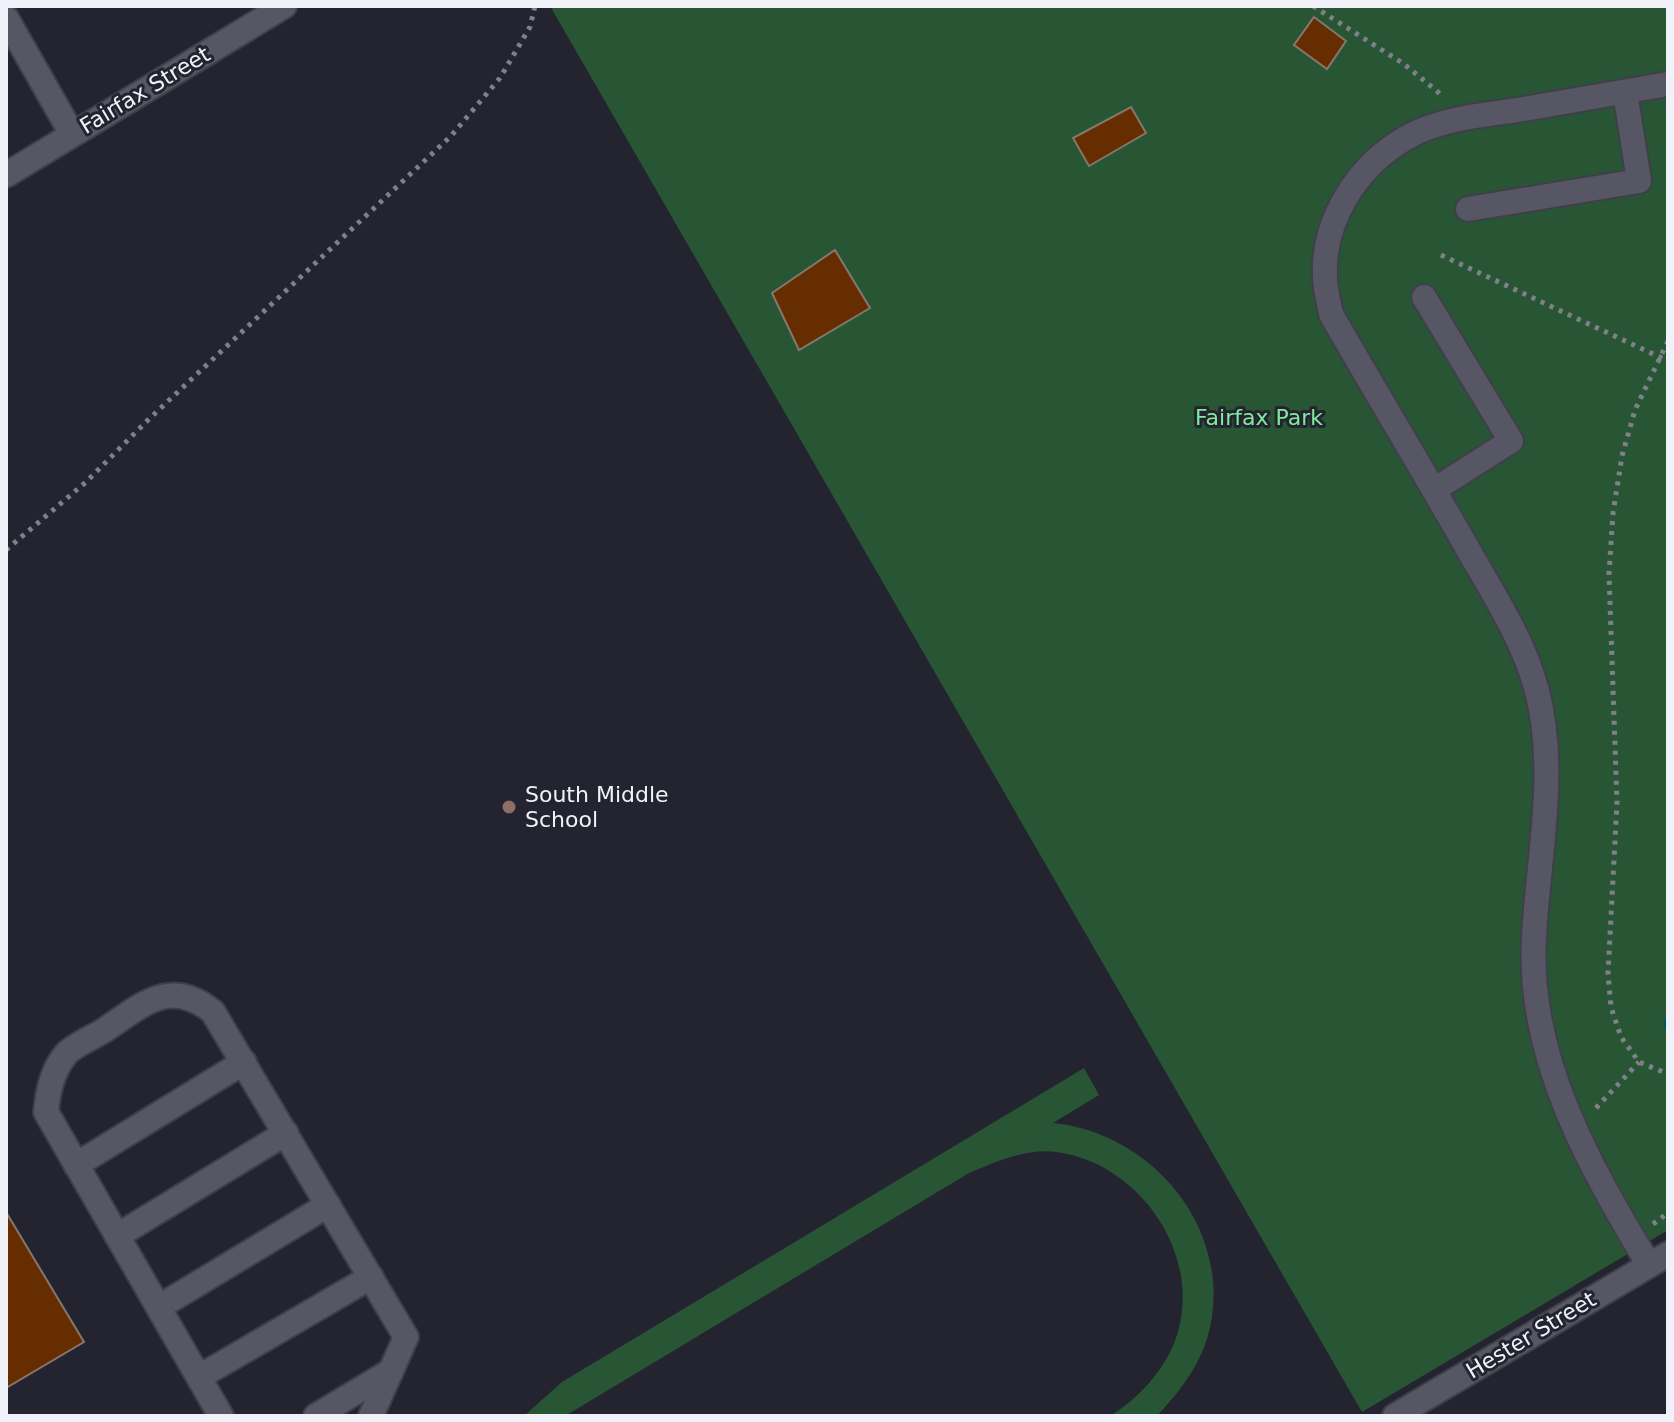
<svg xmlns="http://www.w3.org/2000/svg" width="1674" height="1422" font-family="'DejaVu Sans',sans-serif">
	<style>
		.green { fill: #285635 }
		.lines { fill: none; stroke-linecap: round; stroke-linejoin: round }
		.stream { stroke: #00585a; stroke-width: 9 }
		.building { fill: #662e00; stroke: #85766e; stroke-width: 2 }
		.minor-casing { stroke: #3f3f49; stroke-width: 28 }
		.path { stroke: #80808a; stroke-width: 5; stroke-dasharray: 4 6; stroke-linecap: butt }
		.minor { stroke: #565664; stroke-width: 24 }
		.education-dot { fill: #8d6e63; stroke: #242430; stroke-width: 3 }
		.labels { text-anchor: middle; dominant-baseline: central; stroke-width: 6; stroke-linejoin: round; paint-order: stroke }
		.street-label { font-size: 22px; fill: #f1f1f9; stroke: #242430 }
		.park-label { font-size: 22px; fill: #80eb9c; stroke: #242430 }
		.poi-label { font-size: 22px; fill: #f1f1f9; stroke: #242430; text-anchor: start }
	</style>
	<rect width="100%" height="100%" fill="#242430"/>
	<g class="green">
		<polygon points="550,6 1668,6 1668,1230 1362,1412"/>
		<path d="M 1084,1068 L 1099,1095 L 1053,1123 C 1155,1133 1238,1235 1207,1339 C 1197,1370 1178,1393 1157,1416 L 1110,1416 C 1138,1399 1165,1370 1176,1338 C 1204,1256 1141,1164 1057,1152 C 1027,1148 997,1161 969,1173 L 565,1416 L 524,1416 L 562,1382 Z"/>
	</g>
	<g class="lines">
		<polyline class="stream" points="1667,1024 1668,1023"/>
	</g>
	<g class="building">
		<polygon points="1314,17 1346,41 1327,69 1294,45"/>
		<polygon points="1131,107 1146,133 1089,166 1073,138"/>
		<polygon points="835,250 870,308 799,350 772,293"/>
		<polygon points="6,1212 84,1342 6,1388"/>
	</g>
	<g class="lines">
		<defs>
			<g id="minor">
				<polyline points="6,18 72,134"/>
				<polyline points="6,175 284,6"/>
				<polyline points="1468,209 1639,181 1625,92"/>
				<polyline points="1424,297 1511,441 1434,490"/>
				<polyline points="76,1165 244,1062"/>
				<polyline points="117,1236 286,1133"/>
				<path d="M 1649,1265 C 1590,1167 1527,1057 1534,938 C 1538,857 1558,772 1537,691 C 1523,638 1492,592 1465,544 C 1421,467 1375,391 1331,314 C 1329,302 1325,290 1325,278 C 1322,221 1357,166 1406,138 C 1438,119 1482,115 1518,110 C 1568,101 1618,93 1668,84"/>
				<polyline points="159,1307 328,1205"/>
				<polyline points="199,1377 371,1277"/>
				<path d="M 221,1416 L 46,1112 C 48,1091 52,1071 66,1054 C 74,1045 92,1038 103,1031 C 141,1006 170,976 213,1012 L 406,1337 L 371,1416"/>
				<polyline points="316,1416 391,1371"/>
				<polyline points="1395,1416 1668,1254"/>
			</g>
		</defs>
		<use href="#minor" class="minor-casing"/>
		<g class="path">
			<polyline points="1313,6 1404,64 1444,97"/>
			<polyline points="1441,255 1668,361"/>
			<polyline points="1668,341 1635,410 1622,456 1613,513 1609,574 1617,803 1608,974 1611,1007 1621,1037 1639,1062 1668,1074"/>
			<polyline points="6,550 86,482 149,419 451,136 500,78 530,27 535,6"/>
			<polyline points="1596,1108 1639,1062"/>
			<polyline points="1653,1224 1668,1213"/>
		</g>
		<use href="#minor" class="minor"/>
	</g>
	<circle class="education-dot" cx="509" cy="807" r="8"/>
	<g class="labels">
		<g class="street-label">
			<text transform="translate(145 90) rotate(-31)">Fairfax Street</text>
			<text transform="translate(1531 1335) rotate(-31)">Hester Street</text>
		</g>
		<g class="park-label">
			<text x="1259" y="417">Fairfax Park</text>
		</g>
		<g class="poi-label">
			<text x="525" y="794">South Middle<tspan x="525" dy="25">School</tspan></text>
		</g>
	</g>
	<rect width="1674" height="1422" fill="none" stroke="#f1f1f9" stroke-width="16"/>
</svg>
